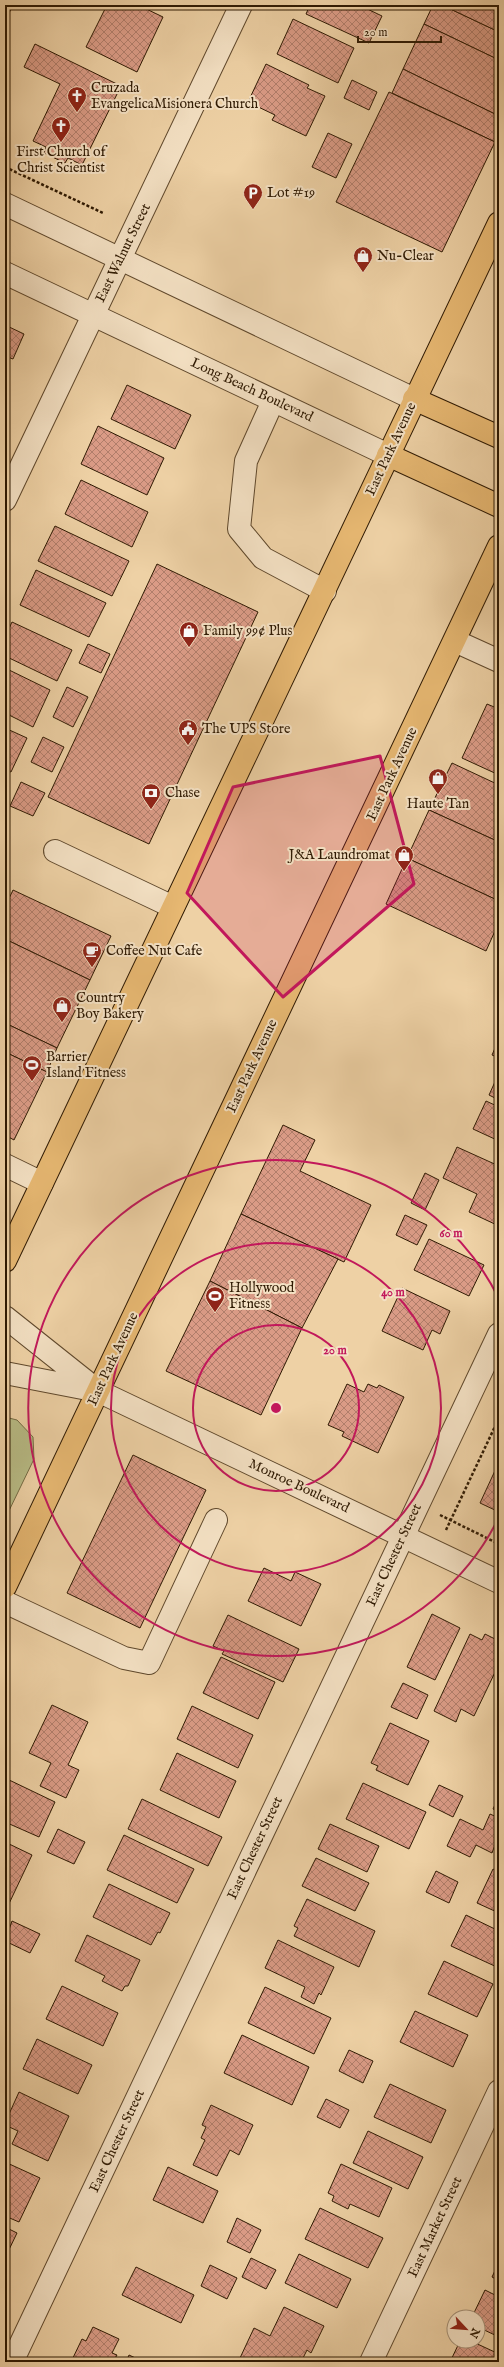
<svg xmlns="http://www.w3.org/2000/svg" width="504" height="2367" font-family="'IM FELL English',serif">
	<style>
		.park { fill: #b8bc86; stroke: #746b44 }
		.building { fill: url(#building-cross-hatch); stroke: #2f1a03 }
		.lines { fill: none; stroke-linecap: round; stroke-linejoin: round }
		.minor-casing { stroke: #5f482c; stroke-width: 24 }
		.major-casing { stroke: #2f1a03; stroke-width: 24 }
		.highway-casing { stroke: #2f1a03; stroke-width: 24 }
		.path { stroke: #2f1a03; stroke-width: 2.5; stroke-dasharray: 3 2; stroke-linecap: butt }
		.minor { stroke: #f4e1c4; stroke-width: 22 }
		.major { stroke: #e7b872; stroke-width: 22 }
		.highway { stroke: #e7b872; stroke-width: 22 }
		.marked { fill: #c2185b; fill-opacity: 0.2; stroke: #c2185b; stroke-width: 3; stroke-linejoin: round }
		.ring { fill: none; stroke: #c2185b; stroke-width: 2 }
		.labels { text-anchor: middle; dominant-baseline: central; stroke-width: 4; stroke-linejoin: round; paint-order: stroke }
		.poi-label { font-size: 14px; fill: #2f1a03; stroke: #f4e1c4; text-anchor: start }
		.street-label { font-size: 14px; fill: #2f1a03; stroke: #f4e1c4 }
		.centre { fill: #c2185b; stroke: #f4e1c4; stroke-width: 2 }
		.ring-label { font-size: 12px; text-anchor: middle; font-weight: bold; fill: #c2185b; stroke: #f4e1c4; stroke-width: 4; stroke-linejoin: round; paint-order: stroke }
	</style>
	<defs>
		<pattern id="building-cross-hatch" width="8" height="8" patternUnits="userSpaceOnUse"><rect width="8" height="8" fill="#da9b86"/><path d="M0 0l8 8M0 8l8-8" fill="none" stroke="#b17e6b"/></pattern>
	</defs>
	<rect width="100%" height="100%" fill="#eed1a5"/>
	<filter id="stains"><feTurbulence type="fractalNoise" baseFrequency=".005" numOctaves="4"/><feColorMatrix values="0 0 0 0 .2 0 0 0 0 .09 0 0 0 0 .02 0 0 0 .5 -.17"/></filter>
	<radialGradient id="worn" r=".72"><stop offset=".6" stop-color="#630" stop-opacity="0"/><stop offset="1" stop-color="#630" stop-opacity=".3"/></radialGradient>
	<polygon class="park" points="5,1417 17,1420 33,1437 34,1459 5,1519"/>
	<g class="building">
		<polygon points="5,5 13,5 9,13 5,11"/>
		<polygon points="107,5 138,5 163,17 137,72 86,47"/>
		<polygon points="310,5 359,5 382,16 369,43 306,14"/>
		<polygon points="433,5 442,5 499,32 499,60 424,24"/>
		<polygon points="442,5 499,5 499,32"/>
		<polygon points="293,19 354,48 338,83 277,54"/>
		<polygon points="424,24 499,60 499,116 403,69"/>
		<polygon points="35,44 121,86 82,165 68,158 65,163 44,153 46,147 33,141 60,84 24,67"/>
		<polygon points="266,64 309,85 307,88 325,96 306,136 272,120 275,115 248,102"/>
		<polygon points="403,69 499,116 499,133 495,142 392,93"/>
		<polygon points="352,80 377,92 369,110 344,98"/>
		<polygon points="389,92 495,142 442,252 336,202"/>
		<polygon points="328,133 352,144 336,178 312,167"/>
		<polygon points="5,325 24,334 13,359 5,356"/>
		<polygon points="127,385 191,415 175,449 111,419"/>
		<polygon points="98,426 164,458 147,495 81,464"/>
		<polygon points="81,480 148,512 132,547 65,514"/>
		<polygon points="55,526 129,561 112,596 38,561"/>
		<polygon points="157,564 258,612 149,844 48,797"/>
		<polygon points="36,570 106,603 89,637 20,605"/>
		<polygon points="12,622 72,650 57,681 5,656 5,637"/>
		<polygon points="88,644 110,654 101,673 79,663"/>
		<polygon points="5,668 50,690 33,727 5,713"/>
		<polygon points="67,687 88,697 73,727 53,717"/>
		<polygon points="487,704 499,709 499,775 462,758"/>
		<polygon points="5,728 27,738 11,772 5,770"/>
		<polygon points="43,737 64,747 52,772 31,762"/>
		<polygon points="452,763 499,785 499,842 429,810"/>
		<polygon points="21,782 45,793 33,816 10,806"/>
		<polygon points="429,810 499,842 499,901 407,858"/>
		<polygon points="407,858 499,901 499,922 486,951 386,904"/>
		<polygon points="13,890 111,936 90,980 5,939 5,907"/>
		<polygon points="5,939 90,980 57,1048 5,1023"/>
		<polygon points="5,1023 57,1048 47,1072 5,1052"/>
		<polygon points="499,1039 499,1058 492,1055"/>
		<polygon points="5,1052 47,1072 14,1140 5,1135"/>
		<polygon points="499,1073 499,1100 489,1095"/>
		<polygon points="486,1101 499,1107 499,1141 473,1129"/>
		<polygon points="283,1125 315,1140 300,1171 371,1205 344,1262 241,1214"/>
		<polygon points="457,1147 499,1166 499,1226 469,1212 477,1194 443,1178"/>
		<polygon points="425,1173 439,1180 425,1210 411,1203"/>
		<polygon points="241,1214 338,1259 302,1328 210,1281"/>
		<polygon points="405,1215 427,1225 417,1245 396,1235"/>
		<polygon points="429,1239 484,1265 469,1296 414,1270"/>
		<polygon points="210,1281 302,1328 261,1415 166,1371"/>
		<polygon points="402,1288 450,1311 440,1334 432,1330 423,1350 382,1331"/>
		<polygon points="347,1384 364,1392 368,1384 377,1388 379,1385 404,1397 378,1453 342,1436 344,1432 328,1425"/>
		<polygon points="133,1455 206,1490 140,1628 67,1593"/>
		<polygon points="499,1462 499,1512 480,1503"/>
		<polygon points="264,1568 291,1581 295,1572 321,1584 301,1626 248,1601"/>
		<polygon points="432,1614 460,1628 435,1680 407,1667"/>
		<polygon points="228,1615 299,1649 283,1682 222,1654 224,1651 213,1646"/>
		<polygon points="470,1634 482,1640 485,1634 499,1641 499,1664 474,1716 461,1709 456,1722 434,1711"/>
		<polygon points="221,1657 275,1682 258,1719 203,1693"/>
		<polygon points="403,1683 428,1695 417,1719 391,1707"/>
		<polygon points="52,1705 88,1722 68,1765 79,1770 66,1798 40,1786 51,1763 29,1753"/>
		<polygon points="192,1706 253,1735 238,1768 177,1739"/>
		<polygon points="390,1723 429,1741 408,1785 376,1770 378,1766 371,1763"/>
		<polygon points="177,1753 236,1781 219,1818 160,1790"/>
		<polygon points="5,1778 55,1802 39,1837 5,1822"/>
		<polygon points="363,1783 426,1812 409,1849 346,1819"/>
		<polygon points="439,1785 463,1796 453,1817 429,1805"/>
		<polygon points="499,1796 499,1812 493,1809"/>
		<polygon points="142,1799 222,1837 208,1866 128,1829"/>
		<polygon points="490,1814 499,1818 499,1844 496,1842 492,1853 476,1845 470,1857 447,1846 460,1819 483,1830"/>
		<polygon points="330,1824 379,1846 367,1872 318,1849"/>
		<polygon points="58,1829 85,1842 74,1864 47,1852"/>
		<polygon points="124,1835 194,1869 177,1903 107,1870"/>
		<polygon points="5,1842 32,1855 6,1910 5,1909"/>
		<polygon points="316,1858 369,1883 355,1911 302,1886"/>
		<polygon points="493,1869 499,1872 499,1913 477,1903"/>
		<polygon points="436,1871 458,1882 449,1903 426,1892"/>
		<polygon points="109,1884 170,1913 160,1933 158,1932 151,1945 93,1917"/>
		<polygon points="307,1899 375,1931 359,1967 294,1936 298,1928 294,1926"/>
		<polygon points="466,1915 499,1931 499,1968 451,1946"/>
		<polygon points="12,1921 40,1934 30,1953 5,1941"/>
		<polygon points="87,1935 140,1960 128,1986 125,1986 122,1991 102,1981 105,1976 75,1961"/>
		<polygon points="278,1940 334,1967 321,1995 319,1993 314,2004 301,1997 305,1987 265,1968"/>
		<polygon points="444,1961 493,1984 477,2017 428,1994"/>
		<polygon points="62,1986 118,2013 103,2046 46,2019"/>
		<polygon points="265,1987 331,2018 314,2054 248,2023"/>
		<polygon points="415,2011 468,2035 453,2067 400,2042"/>
		<polygon points="242,2035 309,2067 292,2105 224,2073"/>
		<polygon points="37,2039 92,2065 78,2094 23,2069"/>
		<polygon points="349,2050 373,2061 363,2083 339,2071"/>
		<polygon points="390,2084 446,2110 431,2143 374,2117"/>
		<polygon points="19,2092 69,2116 48,2161 12,2144 18,2131 5,2125 5,2123"/>
		<polygon points="326,2099 349,2110 340,2128 317,2117"/>
		<polygon points="211,2105 253,2125 239,2155 230,2150 217,2176 193,2165 205,2140 201,2138 206,2127 202,2125"/>
		<polygon points="368,2131 423,2157 408,2189 353,2163"/>
		<polygon points="5,2162 40,2178 19,2222 5,2216"/>
		<polygon points="341,2164 392,2188 379,2217 350,2204 348,2209 332,2201 334,2196 328,2193"/>
		<polygon points="168,2167 218,2191 203,2223 153,2200"/>
		<polygon points="320,2208 383,2238 368,2268 305,2239"/>
		<polygon points="237,2218 261,2230 250,2253 227,2242"/>
		<polygon points="5,2227 17,2233 5,2258"/>
		<polygon points="299,2254 351,2279 337,2308 285,2283"/>
		<polygon points="251,2258 276,2270 266,2289 242,2277"/>
		<polygon points="499,2262 499,2281 492,2277"/>
		<polygon points="210,2265 237,2278 227,2299 201,2286"/>
		<polygon points="136,2267 194,2295 181,2323 122,2295"/>
		<polygon points="485,2290 499,2297 499,2337 478,2327 478,2317 472,2317"/>
		<polygon points="284,2307 324,2326 311,2353 307,2350 301,2362 249,2362 240,2358 254,2328 270,2336"/>
		<polygon points="93,2327 119,2339 112,2353 117,2355 113,2362 71,2362 82,2339 86,2341"/>
		<polygon points="460,2341 471,2341 499,2354 499,2362 450,2362"/>
		<polygon points="129,2355 144,2362 126,2362"/>
	</g>
	<g class="lines">
		<defs>
			<g id="minor">
				<polyline points="5,204 414,399"/>
				<polyline points="5,273 388,455"/>
				<polyline points="273,401 246,461 239,529 263,558 325,591"/>
				<polyline points="5,500 241,5"/>
				<polyline points="455,641 499,661"/>
				<polyline points="55,851 173,907"/>
				<polyline points="5,1165 42,1183"/>
				<polyline points="5,1317 98,1391 5,1373"/>
				<polyline points="98,1391 499,1582"/>
				<polyline points="5,1602 124,1658 149,1663 216,1520"/>
				<polyline points="12,2362 499,1334"/>
				<polyline points="371,2362 499,2091"/>
			</g>
			<g id="major">
				<polyline points="414,399 499,437"/>
				<polyline points="388,455 499,506"/>
			</g>
			<g id="highway">
				<polyline points="5,1261 499,223"/>
				<polyline points="5,1587 499,546"/>
			</g>
		</defs>
		<use href="#minor" class="minor-casing"/>
		<use href="#major" class="major-casing"/>
		<use href="#highway" class="highway-casing"/>
		<g class="path">
			<polyline points="5,167 103,213"/>
			<polyline points="440,1515 499,1544"/>
			<polyline points="446,1530 499,1418"/>
		</g>
		<use href="#minor" class="minor"/>
		<use href="#major" class="major"/>
		<use href="#highway" class="highway"/>
	</g>
	<path class="marked" d="M 380,756 L 414,884 L 283,997 L 187,893 L 233,787 Z"/>
	<g class="ring">
		<circle cx="276" cy="1408" r="83"/>
		<circle cx="276" cy="1408" r="165"/>
		<path d="M499 1517A248 248 0 1 1 499 1299"/>
	</g>
	<defs>
		<symbol id="church-pin" viewBox="-11 -11 22 30"><path d="M0 17L-7.5 6A9.5 9.5 0 1 1 7.5 6Z" fill="#8f2418" stroke="#f4e1c4"/><path d="M-1.2-6h2.4v3.5h3.3v2.4h-3.3V6h-2.4V-.1h-3.3v-2.4h3.3Z" fill="#fff"/></symbol>
		<symbol id="parking-pin" viewBox="-11 -11 22 30"><path d="M0 17L-7.5 6A9.5 9.5 0 1 1 7.5 6Z" fill="#8f2418" stroke="#f4e1c4"/><path d="M-3.5-5.5H1a3.5 3.5 0 0 1 0 7H-1V5.5H-3.5ZM-1-3.4V-.6H.8a1.4 1.4 0 0 0 0-2.8Z" fill="#fff"/></symbol>
		<symbol id="shop-pin" viewBox="-11 -11 22 30"><path d="M0 17L-7.5 6A9.5 9.5 0 1 1 7.5 6Z" fill="#8f2418" stroke="#f4e1c4"/><path d="M-5-2.5h2.3a2.7 3.5 0 0 1 5.4 0H5L5.5 6h-11ZM-1.5-2.5h3a1.5 2.3 0 0 0-3 0Z" fill="#fff"/></symbol>
		<symbol id="civic-pin" viewBox="-11 -11 22 30"><path d="M0 17L-7.5 6A9.5 9.5 0 1 1 7.5 6Z" fill="#8f2418" stroke="#f4e1c4"/><path d="M-.6-6.5H3V-4.5H.6V-3L4-1V1h2V6H-6V1h2V-1L-.6-3ZM-1.2 2.5V6h2.4V2.5Z" fill="#fff"/></symbol>
		<symbol id="bank-pin" viewBox="-11 -11 22 30"><path d="M0 17L-7.5 6A9.5 9.5 0 1 1 7.5 6Z" fill="#8f2418" stroke="#f4e1c4"/><path d="M-6-4H6V4H-6ZM0-2.3a2.3 2.3 0 1 0 0 4.6a2.3 2.3 0 1 0 0-4.6Z" fill="#fff"/></symbol>
		<symbol id="cafe-pin" viewBox="-11 -11 22 30"><path d="M0 17L-7.5 6A9.5 9.5 0 1 1 7.5 6Z" fill="#8f2418" stroke="#f4e1c4"/><path d="M-5.5-4.5H6V0H3Q3 3.5 0 3.5H-2.5Q-5.5 3.5-5.5 0ZM3-3.2v2h1.7v-2ZM-6 4.5H4V6H-6Z" fill="#fff"/></symbol>
		<symbol id="stadium-pin" viewBox="-11 -11 22 30"><path d="M0 17L-7.5 6A9.5 9.5 0 1 1 7.5 6Z" fill="#8f2418" stroke="#f4e1c4"/><path d="M0-5a6.5 5 0 1 0 0 10a6.5 5 0 1 0 0-10ZM-3.5-1.8h7v3.6h-7Z" fill="#fff"/></symbol>
	</defs>
	<g fill-rule="evenodd">
		<use href="#church-pin" x="66" y="85" width="22" height="30"/>
		<use href="#church-pin" x="50" y="115" width="22" height="30"/>
		<use href="#parking-pin" x="242" y="182" width="22" height="30"/>
		<use href="#shop-pin" x="352" y="245" width="22" height="30"/>
		<use href="#shop-pin" x="178" y="620" width="22" height="30"/>
		<use href="#civic-pin" x="177" y="718" width="22" height="30"/>
		<use href="#shop-pin" x="427" y="767" width="22" height="30"/>
		<use href="#bank-pin" x="140" y="782" width="22" height="30"/>
		<use href="#shop-pin" x="393" y="844" width="22" height="30"/>
		<use href="#cafe-pin" x="81" y="940" width="22" height="30"/>
		<use href="#shop-pin" x="51" y="995" width="22" height="30"/>
		<use href="#stadium-pin" x="21" y="1054" width="22" height="30"/>
		<use href="#stadium-pin" x="204" y="1285" width="22" height="30"/>
	</g>
	<g class="labels">
		<g class="poi-label">
			<text x="91" y="88">Cruzada<tspan x="91" dy="16">EvangelicaMisionera Church</tspan></text>
			<text x="61" y="152" text-anchor="middle">First Church of<tspan x="61" dy="16">Christ Scientist</tspan></text>
			<text x="267" y="193">Lot #19</text>
			<text x="377" y="256">Nu-Clear</text>
			<text x="203" y="631">Family 99¢ Plus</text>
			<text x="202" y="729">The UPS Store</text>
			<text x="165" y="793">Chase</text>
			<text x="438" y="804" text-anchor="middle">Haute Tan</text>
			<text x="390" y="855" text-anchor="end">J&amp;A Laundromat</text>
			<text x="106" y="951">Coffee Nut Cafe</text>
			<text x="76" y="998">Country<tspan x="76" dy="16">Boy Bakery</tspan></text>
			<text x="46" y="1057">Barrier<tspan x="46" dy="16">Island Fitness</tspan></text>
			<text x="229" y="1288">Hollywood<tspan x="229" dy="16">Fitness</tspan></text>
		</g>
		<g class="street-label">
			<text transform="translate(123 253) rotate(-64)">East Walnut Street</text>
			<text transform="translate(252 390) rotate(25)">Long Beach Boulevard</text>
			<text transform="translate(391 449) rotate(-65)">East Park Avenue</text>
			<text transform="translate(392 774) rotate(-65)">East Park Avenue</text>
			<text transform="translate(252 1066) rotate(-65)">East Park Avenue</text>
			<text transform="translate(113 1359) rotate(-65)">East Park Avenue</text>
			<text transform="translate(299 1486) rotate(25)">Monroe Boulevard</text>
			<text transform="translate(394 1555) rotate(-65)">East Chester Street</text>
			<text transform="translate(255 1848) rotate(-65)">East Chester Street</text>
			<text transform="translate(117 2141) rotate(-65)">East Chester Street</text>
			<text transform="translate(435 2227) rotate(-65)">East Market Street</text>
		</g>
	</g>
	<circle cx="276" cy="1408" r="6" class="centre"/>
	<g class="ring-label">
		<text x="451" y="1237">60 m</text>
		<text x="393" y="1296">40 m</text>
		<text x="335" y="1354">20 m</text>
	</g>
	<rect width="504" height="2367" fill="none" stroke="#eed1a5" stroke-width="20"/>
	<rect x="6" y="6" width="492" height="2355" fill="none" stroke="#2f1a03" stroke-width="2"/>
	<rect x="10" y="10" width="484" height="2347" fill="none" stroke="#2f1a03"/>
	<g transform="translate(466 2329) rotate(116)"><circle r="19" fill="#f4e1c4" stroke="#a59177"/>
	<path d="M0-3L7 15L0 10L-7 15Z" fill="#8f2418"/>
	<text y="-6" font-size="11" font-weight="bold" text-anchor="middle" fill="#2f1a03">N</text>
	</g>
	<path d="M358 36v6h83v-6" fill="none" stroke="#2f1a03" stroke-width="2"/>
	<text x="364" y="36" font-size="12" fill="#2f1a03" stroke="#f4e1c4" stroke-width="3" paint-order="stroke">20 m</text>
	<rect width="100%" height="100%" filter="url(#stains)"/>
	<rect width="100%" height="100%" fill="url(#worn)"/>
</svg>
